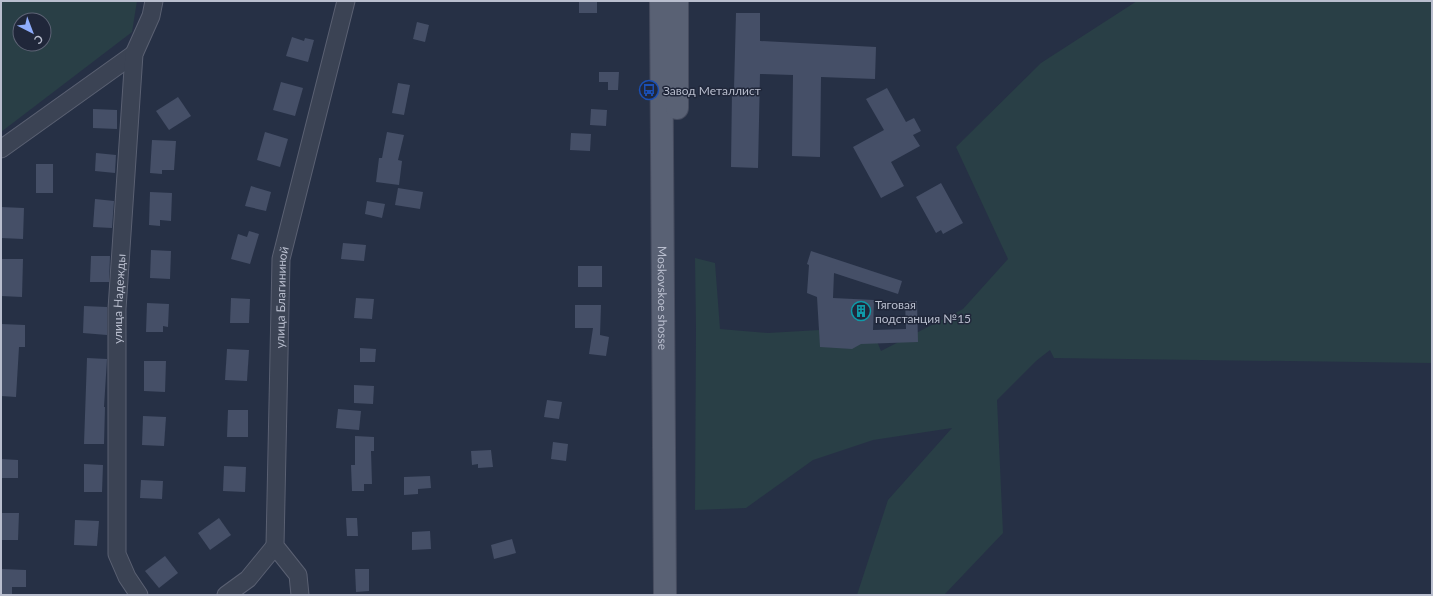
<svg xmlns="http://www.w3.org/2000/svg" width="1433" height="596" font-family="Lato,sans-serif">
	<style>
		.green { fill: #293f46; fill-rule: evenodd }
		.building { fill: #454f67 }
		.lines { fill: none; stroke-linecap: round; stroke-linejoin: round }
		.minor-casing { stroke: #5a6072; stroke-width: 19 }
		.major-casing { stroke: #454b5e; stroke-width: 24 }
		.minor { stroke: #3b4354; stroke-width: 17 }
		.major { stroke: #596174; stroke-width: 22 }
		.labels { text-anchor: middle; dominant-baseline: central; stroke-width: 3; stroke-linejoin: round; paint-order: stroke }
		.poi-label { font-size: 12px; fill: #b9bece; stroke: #20273a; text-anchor: start }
		.street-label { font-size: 12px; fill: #b9bece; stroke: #20273a }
	</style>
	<rect width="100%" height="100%" fill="#263045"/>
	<g class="green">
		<path d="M 1,1 L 137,1 L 132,32 L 1,132 ZM 20,20 L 44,20 L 44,44 L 20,44 Z"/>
		<polygon points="1137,1 1432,1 1432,363 1054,358 1050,350 1036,361 997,400 1003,533 944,595 857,595 888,500 952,428 873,440 813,460 746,508 695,510 696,327 695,258 715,263 720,329 768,333 871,327 881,351 963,309 1008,259 956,147 1041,63"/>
	</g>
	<g class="building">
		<rect x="579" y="1" width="18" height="12"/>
		<polygon points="736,13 760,13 760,41 876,47 875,79 821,77 820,157 792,156 793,75 760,74 758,168 731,167 732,89 734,89"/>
		<polygon points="417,22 429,25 425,42 413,39"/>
		<polygon points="292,37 304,41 305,38 314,40 308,62 286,56"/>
		<polygon points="599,72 619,72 618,90 608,90 608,82 599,82"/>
		<polygon points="281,82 303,88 295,116 273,110"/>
		<polygon points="398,83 410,85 404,115 392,113"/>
		<polygon points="887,88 906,122 914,118 921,131 913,135 920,146 891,162 904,186 881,198 853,147 884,130 866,99"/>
		<polygon points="178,97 191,116 169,130 156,111"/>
		<polygon points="93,109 117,110 117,129 93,128"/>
		<polygon points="591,109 607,110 606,126 590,125"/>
		<polygon points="265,132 288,139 280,167 257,160"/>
		<polygon points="387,132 404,135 398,160 402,161 399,185 376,182 379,158 382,158"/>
		<polygon points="571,133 591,134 590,151 570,150"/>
		<polygon points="152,140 176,141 174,170 162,170 162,174 150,173"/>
		<polygon points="96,153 116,155 115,173 95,171"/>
		<rect x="36" y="164" width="17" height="29"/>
		<polygon points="941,183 963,223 943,234 941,230 936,233 916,197"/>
		<polygon points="251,186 271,192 266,211 245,206"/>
		<polygon points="398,188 423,192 420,209 395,205"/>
		<polygon points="150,192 172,193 171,221 160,220 160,226 149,225"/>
		<polygon points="95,199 114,201 112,228 93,227"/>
		<polygon points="367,201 385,204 382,218 365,214"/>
		<polygon points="1,207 24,208 23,239 1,238"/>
		<polygon points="249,231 259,234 250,264 231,259 238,234 247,237"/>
		<polygon points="343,243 366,245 364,261 341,259"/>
		<polygon points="151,250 171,251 170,279 150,278"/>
		<polygon points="811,251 902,281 898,294 834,273 833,298 874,300 873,330 906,329 905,302 917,301 918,342 861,344 852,349 820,347 817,297 807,293 809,265 807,264"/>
		<polygon points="91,256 110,256 109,282 90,282"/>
		<polygon points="2,259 23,259 22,297 1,296"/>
		<rect x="578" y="266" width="24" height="21"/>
		<polygon points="231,298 250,299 249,323 230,323"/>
		<polygon points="356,298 374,299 372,319 354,318"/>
		<polygon points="147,303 169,304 168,327 163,326 163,332 146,332"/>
		<polygon points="575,305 601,305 600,335 609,337 606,356 589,354 593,328 575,328"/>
		<polygon points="84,306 107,307 107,335 83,333"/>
		<polygon points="1,324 25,325 25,347 19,347 16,397 1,396"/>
		<polygon points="360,348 376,349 375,362 360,362"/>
		<polygon points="227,349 249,350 247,381 225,380"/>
		<polygon points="87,358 107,359 104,407 105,407 104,444 84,444"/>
		<polygon points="144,361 166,361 165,392 144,391"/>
		<polygon points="354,385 374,386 373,404 354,403"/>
		<polygon points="547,400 562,402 559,419 544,417"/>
		<polygon points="338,409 361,411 359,430 336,428"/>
		<polygon points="228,410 248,410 248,437 227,437"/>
		<polygon points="143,416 166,417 164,446 142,445"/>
		<polygon points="355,436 374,437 374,451 371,451 372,484 364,484 364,491 352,491 351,465 355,465"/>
		<polygon points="553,442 568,444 566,461 551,459"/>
		<polygon points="491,450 493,467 478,468 478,464 472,465 471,451"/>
		<polygon points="1,459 18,460 18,478 1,478"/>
		<polygon points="84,464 103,465 102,492 84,492"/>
		<polygon points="224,466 246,467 245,492 223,491"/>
		<polygon points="430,476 431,488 418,489 418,494 404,495 404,477"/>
		<polygon points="141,480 163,481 162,499 140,498"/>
		<polygon points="2,513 19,513 18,540 1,540"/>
		<polygon points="219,518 231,535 210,550 198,533"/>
		<polygon points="346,518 357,518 358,536 347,536"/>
		<polygon points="75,520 99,521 97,546 74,545"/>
		<polygon points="430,531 431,549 412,550 412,532"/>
		<polygon points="512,539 516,553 494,559 491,545"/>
		<polygon points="165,556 178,573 159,588 145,571"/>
		<polygon points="1,569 26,570 26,587 12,587 12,595 1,595"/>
		<polygon points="355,569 369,569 369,591 356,592"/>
	</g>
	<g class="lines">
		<defs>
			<g id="minor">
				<polyline points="1,149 134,54"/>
				<path id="s1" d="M 139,595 L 127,577 L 117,554 L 117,309 L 134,54 L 151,16 L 154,1"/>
				<polyline points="226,595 248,579 275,546"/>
				<path id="s2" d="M 300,595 L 298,575 L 275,546 L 281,259 L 346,1"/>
			</g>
			<g id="major">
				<path id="s3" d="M 661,1 L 665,595"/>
				<polyline points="677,1 677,108"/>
			</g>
		</defs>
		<use href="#minor" class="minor-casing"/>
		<use href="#major" class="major-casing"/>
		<use href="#minor" class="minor"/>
		<use href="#major" class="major"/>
	</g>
	<defs>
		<symbol id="bus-ring" viewBox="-11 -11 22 22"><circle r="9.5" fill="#20273a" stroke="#1a4fb4" stroke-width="1.5"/><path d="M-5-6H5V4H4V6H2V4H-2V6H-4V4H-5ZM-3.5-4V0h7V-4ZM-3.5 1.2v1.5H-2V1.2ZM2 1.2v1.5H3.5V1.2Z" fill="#1a4fb4"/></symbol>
		<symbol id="building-ring" viewBox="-11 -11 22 22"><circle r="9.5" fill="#20273a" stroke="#0f9aa8" stroke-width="1.5"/><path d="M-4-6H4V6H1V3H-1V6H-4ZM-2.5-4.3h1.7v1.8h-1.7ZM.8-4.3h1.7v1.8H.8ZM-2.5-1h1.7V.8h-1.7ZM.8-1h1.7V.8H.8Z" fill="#0f9aa8"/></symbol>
	</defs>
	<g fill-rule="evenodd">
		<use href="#bus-ring" x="638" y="79" width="22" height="22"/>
		<use href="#building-ring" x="850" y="300" width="22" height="22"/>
	</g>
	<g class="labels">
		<g class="poi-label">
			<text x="663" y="90">Завод Металлист</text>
			<text x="875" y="304">Тяговая<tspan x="875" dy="14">подстанция №15</tspan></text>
		</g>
		<g class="street-label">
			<text stroke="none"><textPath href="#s2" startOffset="306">улица Благининой</textPath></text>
			<text stroke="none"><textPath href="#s3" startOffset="297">Moskovskoe shosse</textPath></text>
			<text stroke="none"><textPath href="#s1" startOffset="302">улица Надежды</textPath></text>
		</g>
	</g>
	<rect width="1433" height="596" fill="none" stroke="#b9bece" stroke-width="4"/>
	<g transform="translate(32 32) rotate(138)"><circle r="19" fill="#20273a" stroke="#5d6375"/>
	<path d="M0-3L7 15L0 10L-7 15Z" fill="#8fadfc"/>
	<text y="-6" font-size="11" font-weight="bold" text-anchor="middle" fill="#b9bece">С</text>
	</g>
</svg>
